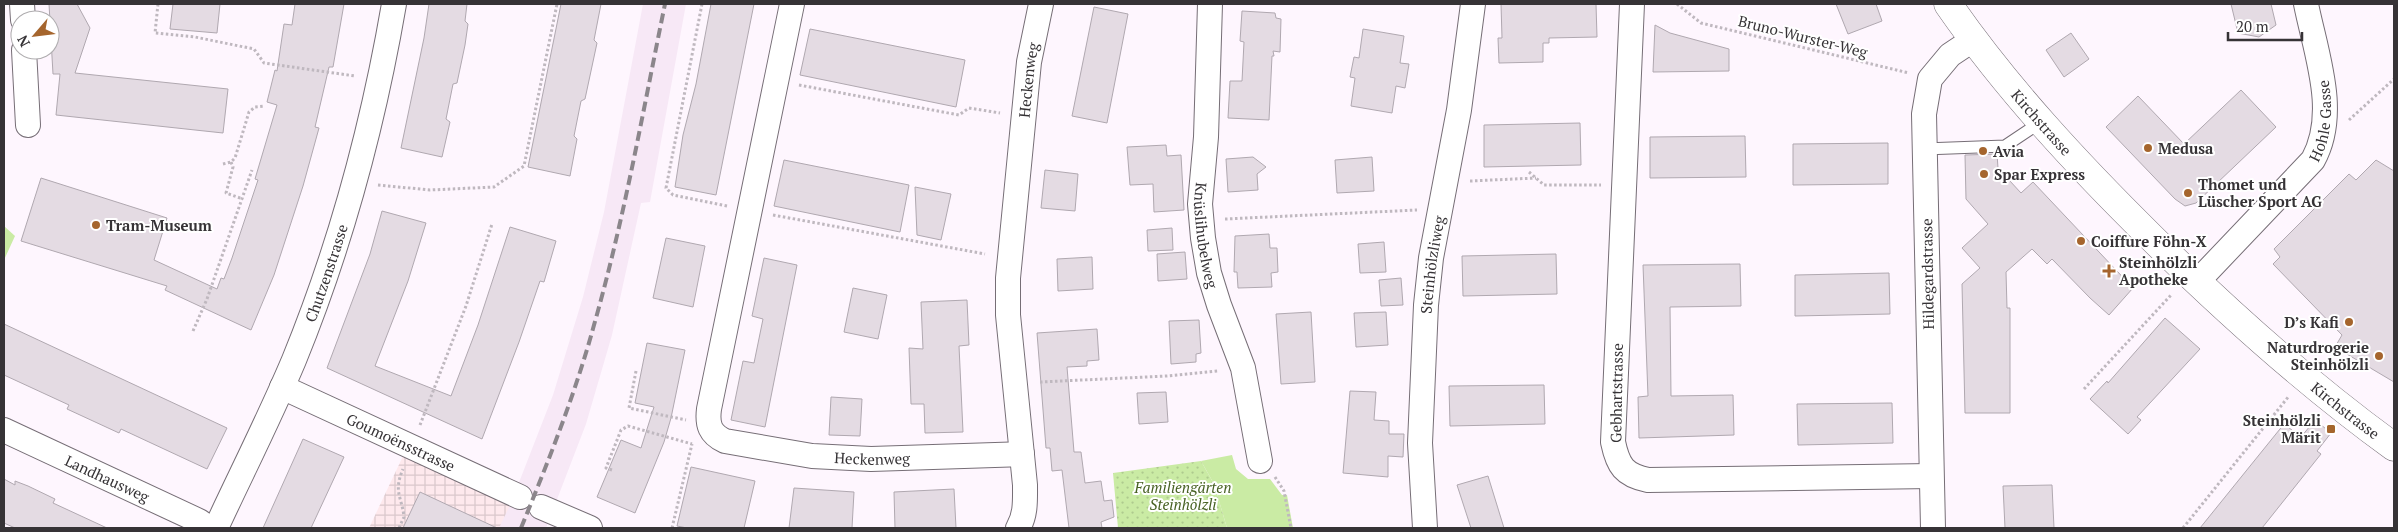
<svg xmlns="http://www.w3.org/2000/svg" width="2398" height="532" font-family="'PT Serif',serif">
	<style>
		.built { fill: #f7e8f6 }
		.industrial { fill: url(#industrial-grid) }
		.green { fill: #caeba4 }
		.garden { fill: url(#garden-dots) }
		.building { fill: #e4dbe3; stroke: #b0a8b0 }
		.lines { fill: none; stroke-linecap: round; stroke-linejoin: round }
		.lane-casing { stroke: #766e76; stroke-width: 13 }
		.street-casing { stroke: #766e76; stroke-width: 26 }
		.secondary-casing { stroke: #766e76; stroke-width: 29 }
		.path { stroke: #bfb8bf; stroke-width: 3; stroke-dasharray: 2.5 2.5; stroke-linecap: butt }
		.lane { stroke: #fff; stroke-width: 11 }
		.street { stroke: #fff; stroke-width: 24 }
		.secondary { stroke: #fff; stroke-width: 28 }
		.rail { stroke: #8b868b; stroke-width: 4; stroke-dasharray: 10 5; stroke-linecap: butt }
		.poi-dot { fill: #a5652d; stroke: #fff; stroke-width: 2 }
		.labels { text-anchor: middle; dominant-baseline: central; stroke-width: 4; stroke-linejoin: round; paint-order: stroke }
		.street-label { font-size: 15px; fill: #363336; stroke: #fff }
		.poi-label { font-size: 15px; font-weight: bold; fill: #363336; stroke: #fff; text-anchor: start }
		.park-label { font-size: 15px; font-style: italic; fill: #476123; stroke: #fff }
	</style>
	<defs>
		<pattern id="industrial-grid" width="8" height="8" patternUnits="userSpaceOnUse" patternTransform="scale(1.25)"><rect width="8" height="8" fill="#fee9ed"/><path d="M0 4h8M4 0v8" fill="none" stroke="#dac8cc"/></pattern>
		<pattern id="garden-dots" width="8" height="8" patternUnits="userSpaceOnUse" patternTransform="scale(1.25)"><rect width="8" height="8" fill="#caeba4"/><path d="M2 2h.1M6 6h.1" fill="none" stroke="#aeca8e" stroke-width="1.8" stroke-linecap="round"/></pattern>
	</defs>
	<rect width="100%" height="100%" fill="#fef6fe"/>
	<polygon class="built" points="643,4 686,4 650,202 641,203 612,335 586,424 546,528 369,528 511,503 553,395 583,297 604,212"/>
	<polygon class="industrial" points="404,454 511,503 499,528 369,528"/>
	<g class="green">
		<polygon points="4,226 15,236 4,260"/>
		<polygon points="1232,455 1236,469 1248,479 1270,479 1282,495 1287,495 1293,528 1227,528 1214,484 1201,461"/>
	</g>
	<polygon class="garden" points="1201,461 1214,484 1227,528 1118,528 1113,473"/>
	<g class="building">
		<polygon points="49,4 77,4 90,28 75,73 228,89 223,133 56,115 60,74 53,74"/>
		<polygon points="173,4 220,4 217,33 170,29"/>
		<polygon points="295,4 344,4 333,67 329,67 315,127 319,128 303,186 274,275 251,330 165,290 167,286 21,241 41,178 167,218 154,260 217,289 221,278 224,279 232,258 258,180 255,179 277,105 267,102 275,70 277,71 284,24 292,25"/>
		<polygon points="429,4 467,4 465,21 468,24 465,45 457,83 453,84 446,119 450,122 442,157 401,148 424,38"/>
		<polygon points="561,4 601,4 594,40 597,43 585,99 581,101 574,136 577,139 570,176 528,167"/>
		<polygon points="711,4 754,4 716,195 675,187 683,135 696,84"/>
		<polygon points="1501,4 1596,4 1597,37 1549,38 1549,43 1543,43 1543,62 1499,63 1498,38 1502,38"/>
		<polygon points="1836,4 1876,4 1882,21 1848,34"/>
		<polygon points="2231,4 2271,4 2276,25 2259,37 2238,33"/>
		<polygon points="1094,7 1128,14 1107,123 1072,116"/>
		<polygon points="1242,11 1275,13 1276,18 1281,19 1280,52 1273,51 1274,56 1272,56 1269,120 1228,118 1230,81 1242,81 1244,42 1240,41"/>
		<polygon points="1655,25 1670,33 1729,49 1729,71 1653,72"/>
		<polygon points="810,29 965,60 956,107 800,75"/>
		<polygon points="1363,29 1404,36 1400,63 1409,64 1405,88 1396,86 1392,113 1351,106 1355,78 1350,77 1354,57 1359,58"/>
		<polygon points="2071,33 2089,59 2064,77 2046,50"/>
		<polygon points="2241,90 2276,127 2196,203 2185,206 2175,199 2106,127 2138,96 2184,144"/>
		<polygon points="1580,123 1581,165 1484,167 1484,125"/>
		<polygon points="1745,136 1746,177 1650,178 1650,137"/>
		<polygon points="1888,143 1888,184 1793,185 1793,144"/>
		<polygon points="1166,145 1167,156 1181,155 1184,210 1154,212 1153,184 1130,185 1127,147"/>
		<polygon points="1997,154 1998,168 2021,193 2033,182 2133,288 2109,315 2090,298 2052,259 2047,264 2032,249 2006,272 2007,308 2010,308 2010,413 1965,413 1962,284 1980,268 1962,248 1988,224 1966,199 1965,155"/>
		<polygon points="1253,157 1266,167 1257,174 1258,190 1228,192 1226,159"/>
		<polygon points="1372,157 1374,191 1337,193 1335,160"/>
		<polygon points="784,160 909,185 900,232 774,206"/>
		<polygon points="2376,160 2394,171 2394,382 2335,347 2342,335 2273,264 2280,257 2274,249 2349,174 2356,180"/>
		<polygon points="1045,170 1078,174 1075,211 1041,208"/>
		<polygon points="915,187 951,194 941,240 917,235"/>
		<polygon points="382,211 426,223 408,281 375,366 451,396 478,325 510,227 556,241 544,282 540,281 519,342 482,439 327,368 370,254"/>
		<polygon points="1172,228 1173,250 1148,251 1147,230"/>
		<polygon points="1269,234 1270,248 1277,248 1278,272 1271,273 1272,287 1238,288 1237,272 1234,272 1235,236"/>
		<polygon points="666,238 705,246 693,307 653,298"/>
		<polygon points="1384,242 1386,272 1360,273 1358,244"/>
		<polygon points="1185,252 1187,279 1158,281 1157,254"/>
		<polygon points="1556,254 1557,294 1463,296 1462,256"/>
		<polygon points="1092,257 1093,289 1058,291 1057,259"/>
		<polygon points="764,258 797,265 765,427 731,420 743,361 754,363 763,319 752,316"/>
		<polygon points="1740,264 1741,306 1670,307 1671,396 1733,395 1734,435 1639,438 1638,397 1648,396 1643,265"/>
		<polygon points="1889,273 1890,314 1795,316 1795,275"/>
		<polygon points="1401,278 1403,305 1381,306 1379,280"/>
		<polygon points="853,288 887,295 878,339 844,332"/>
		<polygon points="967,300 969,345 959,346 963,432 925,433 924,404 911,404 909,348 923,349 921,302"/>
		<polygon points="1311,312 1315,382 1281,384 1276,314"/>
		<polygon points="1386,312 1388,345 1356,347 1354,313"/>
		<polygon points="2165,318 2200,349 2137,417 2141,420 2128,434 2090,399 2107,381 2108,383"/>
		<polygon points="1199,320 1201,353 1196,354 1196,362 1171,364 1169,321"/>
		<polygon points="4,324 227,428 207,469 121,429 119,433 67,409 69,405 4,375"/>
		<polygon points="1097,329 1099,360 1087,361 1087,366 1067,367 1074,452 1081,452 1085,483 1101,481 1104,501 1112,500 1114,517 1101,522 1102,528 1069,528 1062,470 1052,471 1050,448 1046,448 1037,333"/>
		<polygon points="647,343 685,350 671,418 664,442 635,513 597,497 621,440 641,448 654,407 635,403"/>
		<polygon points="1544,385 1545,424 1450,426 1449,386"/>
		<polygon points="1350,391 1376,392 1374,420 1389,421 1389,434 1404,434 1403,457 1388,456 1388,477 1343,473"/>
		<polygon points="1166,392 1168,422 1139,424 1137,393"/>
		<polygon points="831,397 862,399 860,436 829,435"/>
		<polygon points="1892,403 1893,443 1798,445 1797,404"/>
		<polygon points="2315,420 2331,433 2317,451 2321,454 2262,528 2200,528 2284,424 2301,437"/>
		<polygon points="303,439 344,457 311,528 263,528"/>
		<polygon points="691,467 755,481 744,528 687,528 677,526"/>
		<polygon points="1488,476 1504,528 1471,528 1457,485"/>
		<polygon points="4,479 15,485 15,481 28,486 55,499 53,503 107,528 15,528 4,523"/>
		<polygon points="2052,485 2054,528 2005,528 2003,486"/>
		<polygon points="794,488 854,492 852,528 789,528"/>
		<polygon points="954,489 956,528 895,528 894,492"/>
		<polygon points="420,492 497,528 403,528"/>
	</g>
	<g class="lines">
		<defs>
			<polyline id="lane" points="1924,149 2005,146 2041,122"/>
			<g id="street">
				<polyline points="22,4 23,20"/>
				<path id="s1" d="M 792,4 L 709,409 C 707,425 710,434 725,441 L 812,456 L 871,459 L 1022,454"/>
				<path id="s2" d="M 1210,4 L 1206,137 L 1200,204 L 1203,238 L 1209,273 L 1219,305 L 1243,368 L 1260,461"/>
				<path d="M 1632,4 L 1613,442 C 1618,466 1624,475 1648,480 L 1931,476"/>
				<polyline points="24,50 28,125"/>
				<path id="s3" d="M 2197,282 L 2313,160 C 2339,113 2316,54 2306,4"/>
				<path id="s4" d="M 282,387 L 520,497"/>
				<path id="s5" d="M 4,430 L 199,521 L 209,528"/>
				<polyline points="541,507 590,528"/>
				<path id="s6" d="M 216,528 C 242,472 270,417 294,360 C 341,245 373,126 394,4"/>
				<path id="s7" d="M 1018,528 C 1026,515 1025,500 1025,485 L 1008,315 L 1008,278 L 1029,62 L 1041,4"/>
				<path id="s8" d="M 1425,528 L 1420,443 L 1426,305 L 1431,258 L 1459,110 L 1473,4"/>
				<polyline points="1933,528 1924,114 1930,79 1950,55 1974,39"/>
			</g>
			<g id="secondary">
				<path id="s9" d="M 1948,4 C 2007,89 2078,165 2151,237 C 2228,313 2307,384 2394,447"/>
			</g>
		</defs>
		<use href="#lane" class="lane-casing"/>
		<use href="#street" class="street-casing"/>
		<use href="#secondary" class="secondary-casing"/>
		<g class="path">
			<polyline points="158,4 155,33 195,37 254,49 264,63 355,76"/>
			<polyline points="702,4 666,188 673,195 727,206"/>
			<polyline points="1677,4 1701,23 1909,73"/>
			<polyline points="799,85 959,115 969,108 1000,113"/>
			<polyline points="2349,120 2394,79"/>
			<polyline points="231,162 233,167 226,193 243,199"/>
			<polyline points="223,164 231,162 235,158 249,112 255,107 265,106"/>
			<polyline points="1529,172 1544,185 1601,185"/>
			<polyline points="1470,181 1536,178"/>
			<polyline points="378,185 430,190 494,187 524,166 557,4"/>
			<polyline points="773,215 985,254"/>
			<polyline points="1225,219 1417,210"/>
			<polyline points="193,331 207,299 252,170"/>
			<polyline points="636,371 629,408 686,420"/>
			<polyline points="1040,382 1167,376 1218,371"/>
			<polyline points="2084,389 2172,294"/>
			<polyline points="420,425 466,306 492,224"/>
			<polyline points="612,470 606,468 621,430 628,426 692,444"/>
			<polyline points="1275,477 1284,491 1291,528"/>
			<path d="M 399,528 L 404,517 C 402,497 393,492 403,469"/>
			<polyline points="672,528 692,444"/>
			<polyline points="2183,528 2289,396"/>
		</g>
		<use href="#lane" class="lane"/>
		<use href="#street" class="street"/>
		<use href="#secondary" class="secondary"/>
		<path class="rail" d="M 521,528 C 548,462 575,395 594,325 C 624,220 643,111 665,4"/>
	</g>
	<g class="poi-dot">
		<circle cx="2148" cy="148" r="5"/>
		<circle cx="1983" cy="151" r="5"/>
		<circle cx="1984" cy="174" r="5"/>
		<circle cx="2188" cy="193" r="5"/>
		<circle cx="96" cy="225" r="5"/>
		<circle cx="2081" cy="241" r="5"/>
		<path d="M2106.5 263.5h5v5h5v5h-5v5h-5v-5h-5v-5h5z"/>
		<circle cx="2349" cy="322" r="5"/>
		<circle cx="2379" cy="356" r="5"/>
		<rect x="2326" y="424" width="10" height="10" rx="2.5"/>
	</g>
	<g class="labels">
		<g class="street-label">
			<text transform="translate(1803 36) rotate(14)">Bruno-Wurster-Weg</text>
			<text stroke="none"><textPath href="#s7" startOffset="451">Heckenweg</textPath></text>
			<text stroke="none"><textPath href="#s3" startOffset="209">Hohle Gasse</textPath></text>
			<text stroke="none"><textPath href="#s9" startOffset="151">Kirchstrasse</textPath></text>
			<text stroke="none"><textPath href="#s2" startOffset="232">Knüslihubelweg</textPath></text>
			<text stroke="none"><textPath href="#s8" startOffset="264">Steinhölzliweg</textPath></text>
			<text stroke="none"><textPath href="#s6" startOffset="278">Chutzenstrasse</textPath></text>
			<text transform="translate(1927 274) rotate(-91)">Hildegardstrasse</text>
			<text transform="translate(1616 393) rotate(-89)">Gebhartstrasse</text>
			<text stroke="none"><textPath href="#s9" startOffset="570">Kirchstrasse</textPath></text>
			<text stroke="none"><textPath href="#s4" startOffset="131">Goumoënsstrasse</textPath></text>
			<text stroke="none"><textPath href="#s1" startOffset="601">Heckenweg</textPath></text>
			<text stroke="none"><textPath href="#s5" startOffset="114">Landhausweg</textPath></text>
		</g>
		<g class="poi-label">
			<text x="2158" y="148">Medusa</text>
			<text x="1993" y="151">Avia</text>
			<text x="1994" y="174">Spar Express</text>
			<text x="2198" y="184">Thomet und<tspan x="2198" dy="17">Lüscher Sport AG</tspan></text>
			<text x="106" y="225">Tram-Museum</text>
			<text x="2091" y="241">Coiffure Föhn-X</text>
			<text x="2119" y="262">Steinhölzli<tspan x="2119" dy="17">Apotheke</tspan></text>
			<text x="2339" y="322" text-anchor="end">D’s Kafi</text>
			<text x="2369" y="347" text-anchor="end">Naturdrogerie<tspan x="2369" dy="17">Steinhölzli</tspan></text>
			<text x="2321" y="420" text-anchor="end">Steinhölzli<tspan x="2321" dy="17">Märit</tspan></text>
		</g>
		<g class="park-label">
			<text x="1183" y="487">Familiengärten<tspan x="1183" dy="17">Steinhölzli</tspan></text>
		</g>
	</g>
	<rect width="2398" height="532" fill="none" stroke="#363336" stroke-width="10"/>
	<g transform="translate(35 35) rotate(242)"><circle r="24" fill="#ffffff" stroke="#afadaf"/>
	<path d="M0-4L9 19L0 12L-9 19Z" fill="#a5652d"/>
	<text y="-8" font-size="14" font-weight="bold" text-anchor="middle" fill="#363336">N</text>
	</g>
	<path d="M2228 32v8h74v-8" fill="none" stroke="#363336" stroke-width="2.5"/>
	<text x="2236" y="32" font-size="15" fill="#363336" stroke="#ffffff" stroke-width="4" paint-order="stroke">20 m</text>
</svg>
